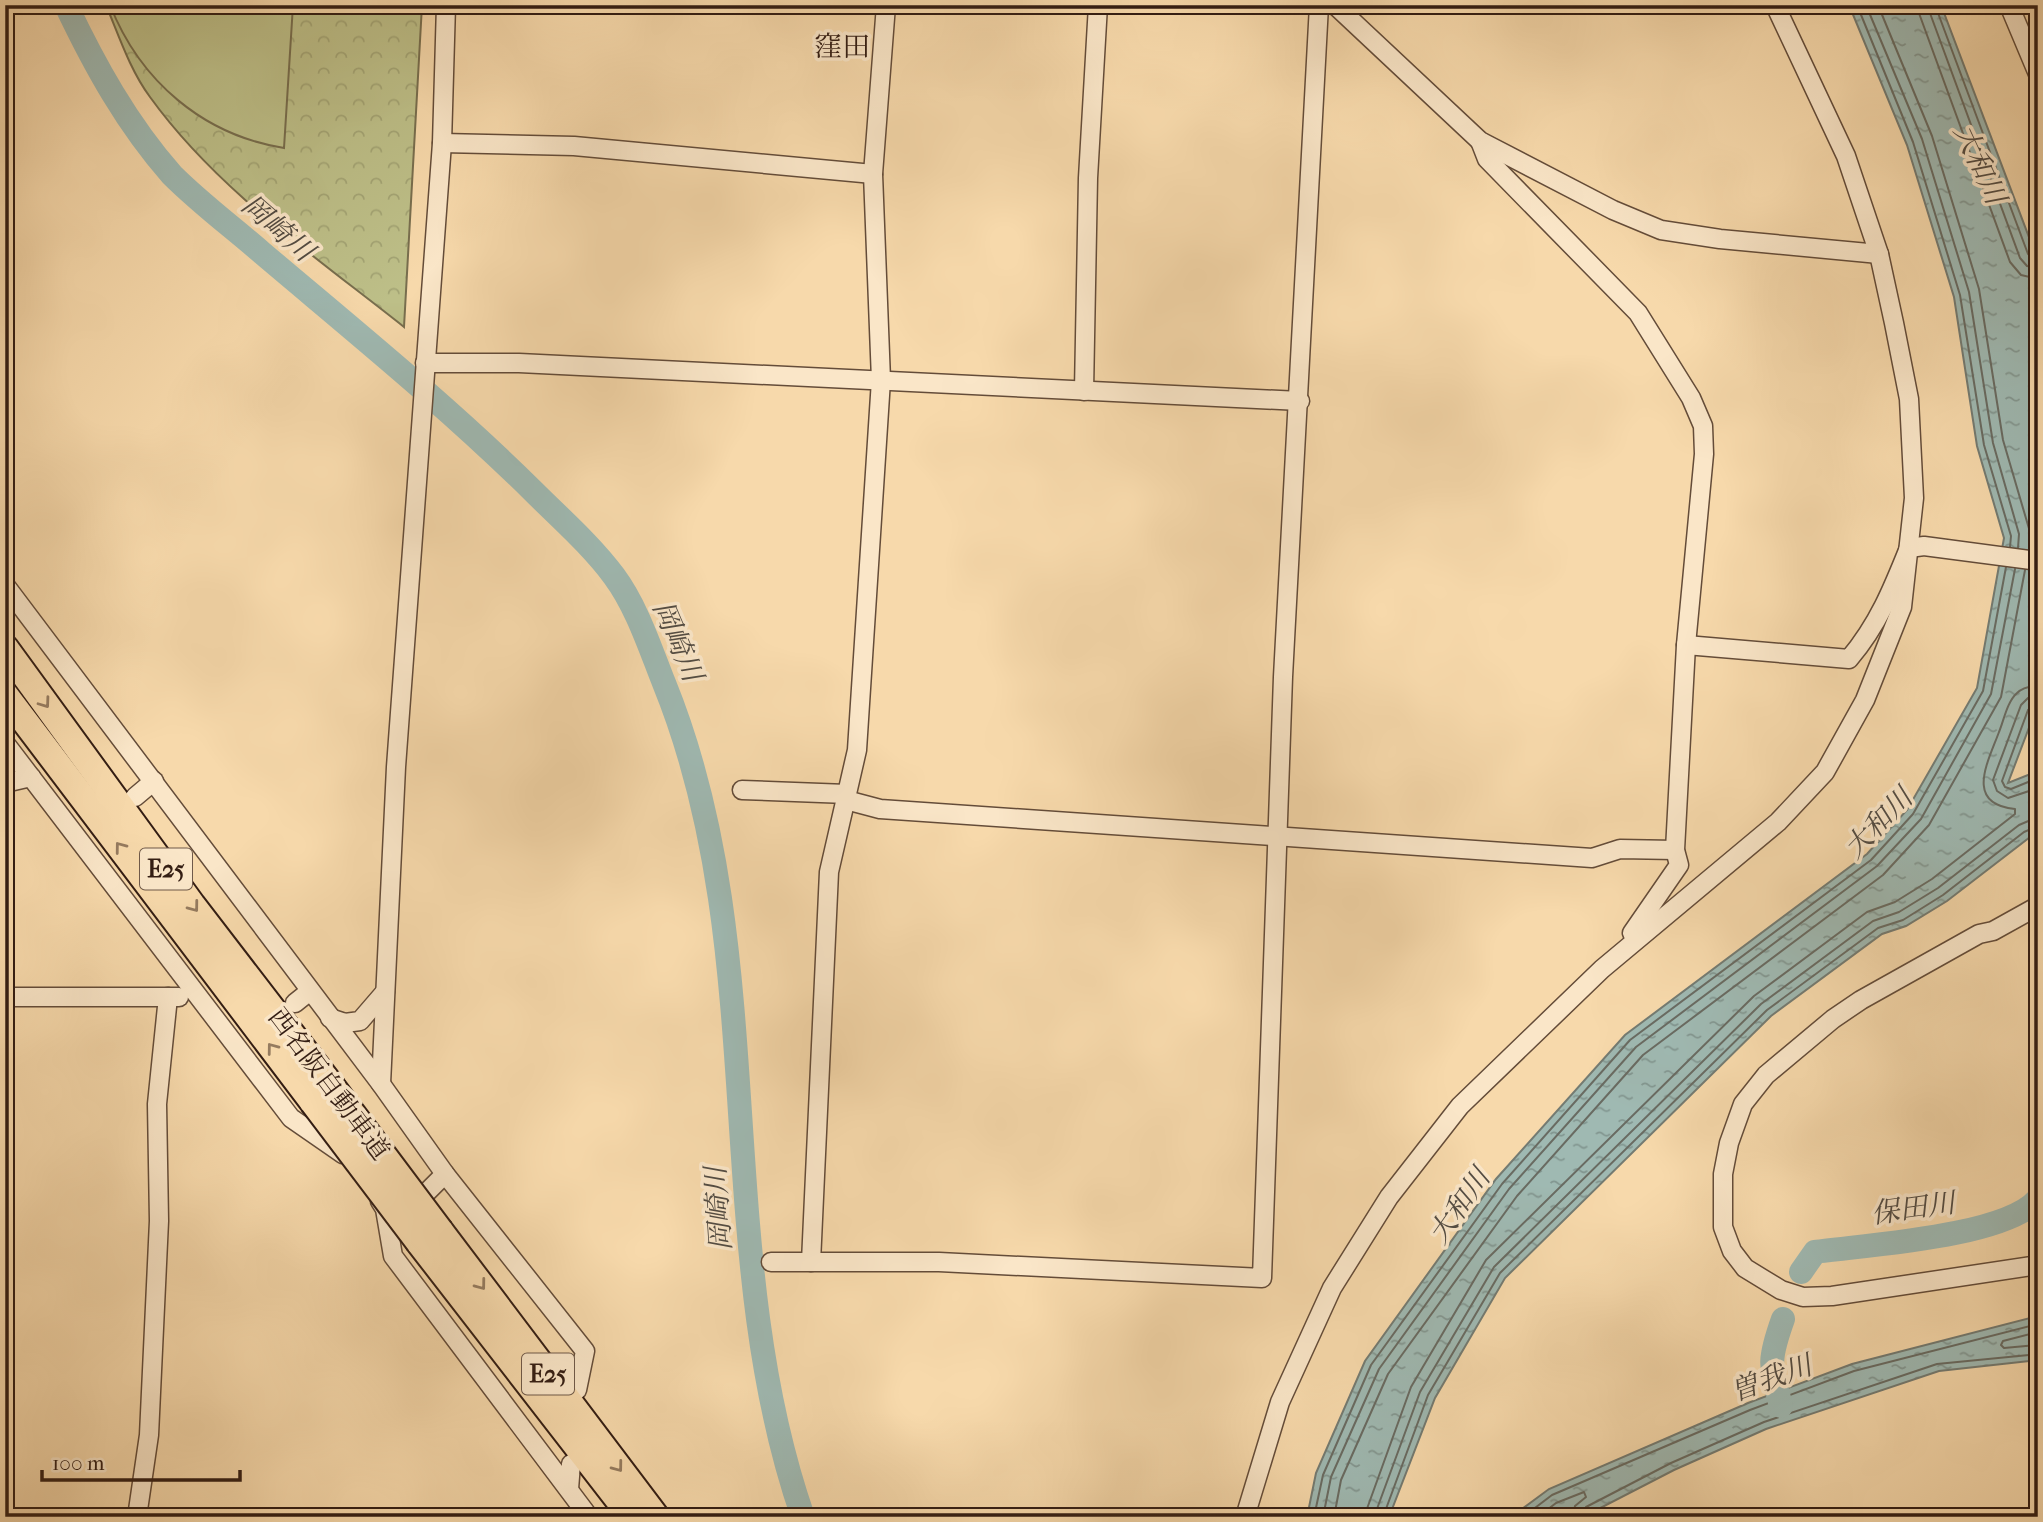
<svg xmlns="http://www.w3.org/2000/svg" width="2043" height="1522" font-family="'IM FELL French Canon','Noto Serif JP',serif">
	<style>
		.park { fill: url(#park-crowns); stroke: #786e4e; stroke-width: 2 }
		.pitch { fill: #bdbf88; stroke: #786e4e; stroke-width: 2 }
		.water { fill: url(#water-ripples); stroke: #747b72; stroke-width: 2 }
		.lines { fill: none; stroke-linecap: round; stroke-linejoin: round }
		.shore { stroke: #696b62; stroke-width: 2 }
		.river { stroke: #9fb9b2; stroke-width: 24 }
		.minor-casing { stroke: #644c39; stroke-width: 21 }
		.highway-casing { stroke: #331d13; stroke-width: 30 }
		.minor { stroke: #fae6c8; stroke-width: 18 }
		.highway { stroke: #f7d9ab; stroke-width: 26 }
		.highway-bridge-casing { stroke: #331d13; stroke-width: 30; stroke-linecap: butt }
		.highway-bridge { stroke: #f7d9ab; stroke-width: 26 }
		.oneway { stroke: #957b5f }
		.labels { text-anchor: middle; dominant-baseline: central; stroke-width: 7; stroke-linejoin: round; paint-order: stroke }
		.shield { fill: #fae6c8; stroke: #6f5949; stroke-width: 2 }
		.shield-label { font-size: 24px; font-weight: bold; fill: #331d13 }
		.street-label { font-size: 26px; fill: #331d13; stroke: #fae6c8 }
		.neighbourhood-label { font-size: 28px; fill: #331d13; stroke: #fae6c8 }
		.water-label { font-size: 28px; font-style: italic; fill: #534c43; stroke: #fae6c8 }
	</style>
	<defs>
		<pattern id="park-crowns" width="20" height="18" patternUnits="userSpaceOnUse" patternTransform="scale(1.75)"><rect width="20" height="18" fill="#bdbf88"/><path d="M2 6a3 3 0 1 1 6 0M12 15a3 3 0 1 1 6 0" fill="none" stroke="#a3a474"/></pattern>
		<pattern id="water-ripples" width="26" height="14" patternUnits="userSpaceOnUse" patternTransform="scale(1.75)"><rect width="26" height="14" fill="#9fb9b2"/><path d="M2 4q2-2 4 0t4 0M15 11q2-2 4 0t4 0" fill="none" stroke="#829690"/></pattern>
	</defs>
	<rect width="100%" height="100%" fill="#f7d9ab"/>
	<filter id="stains"><feTurbulence type="fractalNoise" baseFrequency=".00286" numOctaves="4"/><feColorMatrix values="0 0 0 0 .2 0 0 0 0 .09 0 0 0 0 .02 0 0 0 .5 -.17"/></filter>
	<radialGradient id="worn" r=".72"><stop offset=".6" stop-color="#630" stop-opacity="0"/><stop offset="1" stop-color="#630" stop-opacity=".3"/></radialGradient>
	<path class="park" d="M 106,5 L 422,5 L 404,327 C 316,257 217,190 150,97 C 130,70 119,36 106,5 Z"/>
	<path class="pitch" d="M 110,5 L 293,5 L 284,148 C 203,135 140,81 110,5 Z"/>
	<g class="water">
		<polygon points="1849,5 1941,5 2038,261 2038,704 2008,783 2038,771 2038,831 1947,901 1906,926 1882,934 1771,1016 1505,1278 1435,1398 1389,1517 1307,1517 1316,1473 1365,1361 1496,1179 1625,1035 1867,854 1907,810 1977,688 2004,538 1977,446 1954,297 1907,145"/>
		<polygon points="2038,1316 2038,1360 1939,1371 1766,1429 1674,1470 1583,1517 1511,1517 1549,1489 1748,1403 1852,1364"/>
	</g>
	<g class="lines">
		<g class="shore">
			<polyline points="1857,5 1913,142 1960,295 1984,445 2011,536 2010,547"/>
			<polyline points="1866,5 1922,139 1969,292 1993,443 2019,534 2018,548"/>
			<polyline points="1878,5 1932,136 1979,289 2003,440 2030,532 2029,549"/>
			<polyline points="1916,5 2010,262 2021,275 2038,279"/>
			<polyline points="1927,5 2020,258 2027,266 2038,268"/>
			<polyline points="1935,5 2028,254 2038,259"/>
			<polyline points="2038,696 2028,698 2021,705 1993,780 1997,791 2008,798 2038,788"/>
			<polyline points="2038,705 2028,710 2002,781 2005,787 2011,789 2038,778"/>
			<polyline points="2038,1332 2003,1341 2001,1345 2004,1348 2038,1345"/>
			<polyline points="1314,1517 1323,1475 1371,1365 1502,1184 1630,1040 1871,860 1913,814 1983,691 2006,567"/>
			<polyline points="1323,1517 1331,1477 1379,1369 1509,1189 1636,1047 1877,866 1921,819 1991,694 2015,569"/>
			<polyline points="1334,1517 1341,1480 1388,1374 1517,1196 1643,1055 1883,875 1929,825 2001,697 2025,570"/>
			<path d="M 1364,1517 L 1411,1387 L 1486,1260 L 1754,996 L 1867,912 L 1895,902 L 1932,879 L 2015,814 L 2015,809 C 1964,804 1988,762 1999,732 C 2004,720 2007,702 2017,693 C 2023,687 2030,686 2038,686"/>
			<polyline points="1374,1517 1420,1392 1494,1267 1761,1004 1873,921 1899,912 1938,888 2019,825 2038,817"/>
			<polyline points="1383,1517 1428,1395 1500,1273 1767,1010 1878,928 1903,920 1943,895 2024,832 2038,826"/>
			<polyline points="1523,1517 1552,1495 1750,1410 1854,1371 2038,1324"/>
			<polyline points="1538,1517 1556,1503 1584,1492 1586,1497 1575,1506 1573,1517"/>
			<polyline points="1582,1517 1586,1507 1671,1463 1764,1422 1937,1364 2038,1354"/>
		</g>
		<g class="river">
			<path d="M 66,5 C 95,66 127,124 172,175 C 200,203 231,226 261,252 C 353,330 447,406 533,491 C 560,518 591,545 614,576 C 637,607 650,648 664,683 C 773,951 709,1247 803,1517"/>
			<path d="M 1801,1272 L 1815,1252 C 1866,1245 2005,1237 2038,1199"/>
			<path d="M 1781,1406 C 1770,1364 1768,1361 1783,1319"/>
		</g>
		<defs>
			<g id="minor">
				<polyline points="1335,5 1480,141 1613,210 1661,230 1720,239 1879,254"/>
				<polyline points="2009,5 2038,74"/>
				<polyline points="1480,141 1487,159 1638,313 1691,398 1703,426 1704,454 1686,645 1675,850 1679,865 1632,933"/>
				<polyline points="442,143 574,146 873,174"/>
				<polyline points="425,363 519,363 1300,401"/>
				<polyline points="1084,391 1088,178 1098,5"/>
				<polyline points="5,585 381,1084 445,1174 585,1351 577,1390"/>
				<path d="M 1686,645 L 1849,659 C 1878,625 1893,588 1909,548 L 1924,546 L 2038,561"/>
				<polyline points="5,743 291,1118 343,1154"/>
				<polyline points="5,783 31,777"/>
				<polyline points="742,790 847,794"/>
				<polyline points="135,797 154,781"/>
				<polyline points="846,800 880,809 1592,858 1620,849 1675,850"/>
				<polyline points="2038,906 1993,931 1979,934 1861,1000 1833,1019 1766,1075 1743,1104 1729,1143 1723,1174 1723,1227 1732,1251 1745,1268 1781,1290 1803,1297 1832,1296 2038,1265"/>
				<polyline points="5,997 179,997"/>
				<polyline points="295,1003 310,991"/>
				<polyline points="330,1018 345,1023 360,1021 385,992"/>
				<polyline points="381,1084 396,767 442,143 446,5"/>
				<polyline points="380,1201 385,1209 393,1256 589,1517"/>
				<polyline points="410,1209 445,1174"/>
				<polyline points="771,1262 939,1262 1262,1278 1283,677 1319,5"/>
				<polyline points="811,1262 829,872 857,750 881,380 873,174 886,5"/>
				<polyline points="569,1489 571,1464"/>
				<polyline points="137,1517 149,1435 159,1221 157,1104 168,997"/>
				<polyline points="1245,1517 1280,1402 1332,1288 1389,1197 1460,1106 1602,969 1778,822 1825,772 1865,700 1902,607 1914,498 1909,399 1894,323 1879,254 1846,156 1775,5"/>
			</g>
			<g id="highway">
				<polyline points="5,648 192,905 332,1087"/>
				<polyline points="5,695 313,1102"/>
				<polyline points="440,1231 656,1517"/>
				<polyline points="419,1242 632,1517"/>
			</g>
		</defs>
		<use href="#minor" class="minor-casing"/>
		<use href="#highway" class="highway-casing"/>
		<use href="#minor" class="minor"/>
		<use href="#highway" class="highway"/>
		<defs>
			<g id="highway-bridge">
				<polyline points="332,1087 440,1231"/>
				<polyline points="313,1102 419,1242"/>
			</g>
		</defs>
		<use href="#highway-bridge" class="highway-bridge-casing"/>
		<use href="#highway-bridge" class="highway-bridge"/>
	</g>
	<defs><path id="oneway-chevron" d="M-2-3.5L2.5 0L-2 3.5" fill="none" stroke-width="1.6" stroke-linecap="round" stroke-linejoin="round" transform="scale(1.75)"/></defs>
	<g class="oneway">
		<use href="#oneway-chevron" transform="translate(45 703) rotate(54)"/>
		<use href="#oneway-chevron" transform="translate(120 847) rotate(-127)"/>
		<use href="#oneway-chevron" transform="translate(194 907) rotate(53)"/>
		<use href="#oneway-chevron" transform="translate(272 1048) rotate(-127)"/>
		<use href="#oneway-chevron" transform="translate(481 1285) rotate(53)"/>
		<use href="#oneway-chevron" transform="translate(618 1467) rotate(53)"/>
	</g>
	<g class="labels">
		<g class="shield">
			<rect x="140" y="848.5" width="52" height="41" rx="5"/>
			<rect x="522" y="1353.5" width="52" height="41" rx="5"/>
		</g>
		<g class="shield-label">
			<text x="166" y="869">E25</text>
			<text x="548" y="1374">E25</text>
		</g>
		<g class="street-label">
			<text transform="translate(329 1084) rotate(53)">西名阪自動車道</text>
		</g>
		<g class="neighbourhood-label">
			<text x="842" y="46">窪田</text>
		</g>
		<g class="water-label">
			<text transform="translate(1980 164) rotate(65)">大和川</text>
			<text transform="translate(278 228) rotate(41)">岡崎川</text>
			<text transform="translate(678 641) rotate(67)">岡崎川</text>
			<text transform="translate(1878 823) rotate(-46)">大和川</text>
			<text transform="translate(1459 1206) rotate(-55)">大和川</text>
			<text transform="translate(1913 1208) rotate(-8)">保田川</text>
			<text transform="translate(718 1209) rotate(-94)">岡崎川</text>
			<text transform="translate(1771 1378) rotate(-20)">曽我川</text>
		</g>
	</g>
	<rect width="2043" height="1522" fill="none" stroke="#f7d9ab" stroke-width="28"/>
	<rect x="7" y="7" width="2029" height="1508" fill="none" stroke="#331d13" stroke-width="3.5"/>
	<rect x="14" y="14" width="2015" height="1494" fill="none" stroke="#331d13" stroke-width="2"/>
	<path d="M42 1470v10h198v-10" fill="none" stroke="#331d13" stroke-width="3.5"/>
	<text x="52" y="1470" font-size="21" fill="#331d13" stroke="#fae6c8" stroke-width="5" paint-order="stroke">100 m</text>
	<rect width="100%" height="100%" filter="url(#stains)"/>
	<rect width="100%" height="100%" fill="url(#worn)"/>
</svg>
